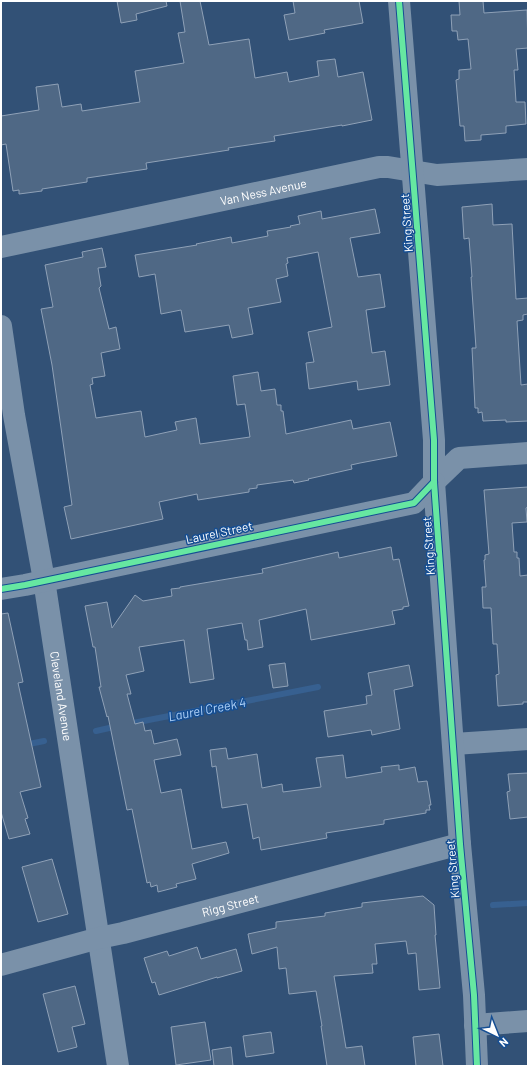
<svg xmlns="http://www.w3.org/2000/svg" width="529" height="1067" font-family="Barlow,sans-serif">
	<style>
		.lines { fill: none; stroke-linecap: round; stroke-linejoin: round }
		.stream { stroke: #376090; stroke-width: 6 }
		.building { fill: #4f6885; stroke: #8fa1b7 }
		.minor { stroke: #7a91a9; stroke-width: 22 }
		.tertiary { stroke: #7a91a9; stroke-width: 22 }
		.cycleway-casing { stroke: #154e93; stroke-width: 8 }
		.cycleway { stroke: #66e7a1; stroke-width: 6 }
		.labels { text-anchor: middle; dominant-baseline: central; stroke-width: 3; stroke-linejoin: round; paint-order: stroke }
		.street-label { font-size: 12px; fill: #fff; stroke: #154e93 }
		.water-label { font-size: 13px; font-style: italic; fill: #b0d2f8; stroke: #154e93 }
	</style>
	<rect width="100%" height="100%" fill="#325176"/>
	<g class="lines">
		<g class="stream">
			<polyline points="128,724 318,687"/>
			<polyline points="96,731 118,726"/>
			<polyline points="24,745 44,741"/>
			<polyline points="493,905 528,903"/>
		</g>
	</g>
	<g class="building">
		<polygon points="117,1 166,1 167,6 136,14 137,20 121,23"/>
		<polygon points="180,1 200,1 209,45 249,39 255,78 287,72 289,82 319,76 317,61 335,59 338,77 363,72 372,120 342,126 342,125 274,136 275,141 228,148 229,150 146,163 147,169 87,178 87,182 42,189 42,191 19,194 19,190 13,191 6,144 1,145 1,116 39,110 36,87 58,84 62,107 81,104 82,111 140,102 135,71 184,63 178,33 185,32"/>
		<polygon points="293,1 359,1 363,23 324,30 325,33 289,40 284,15 295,13"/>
		<polygon points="459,1 483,1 484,13 527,10 528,48 516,49 518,70 514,70 516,102 525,102 526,124 506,126 506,133 481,135 481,140 465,141 464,126 460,126 456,80 459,79 459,70 471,69 468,39 458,40 457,31 452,31 451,15 460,15"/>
		<polygon points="492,204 493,225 512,224 516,299 528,298 528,314 523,315 523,320 517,321 521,385 528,384 528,421 506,422 506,420 483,421 482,412 478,413 478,408 475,408 472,348 476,348 471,277 472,277 469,238 464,239 462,207"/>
		<polygon points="375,209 380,233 350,238 358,277 380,274 385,307 366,310 372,353 385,351 390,385 358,390 357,381 309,389 306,363 314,362 308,332 332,327 318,252 287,258 288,263 286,264 288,276 276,279 281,302 248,308 253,334 232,338 229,325 185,332 181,310 161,314 155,274 139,277 135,255 197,245 196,244 231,237 232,243 268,236 267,231 291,227 290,226 300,224 298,216 321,211 322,219"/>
		<polygon points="102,248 106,267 98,268 101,286 99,288 109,329 116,327 120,349 101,353 105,376 92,378 93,384 90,385 96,418 141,411 145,437 177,430 175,422 196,418 200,444 250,437 245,404 237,405 233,376 258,372 261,391 275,389 277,405 281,405 281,411 283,411 286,434 351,420 353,429 390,422 397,456 360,463 351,465 352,469 308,479 309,480 294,483 293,480 257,485 257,488 249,489 249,492 198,500 197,494 159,502 163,519 71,539 64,507 72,505 52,365 41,309 53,307 45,265 83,257 82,252"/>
		<polygon points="528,487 528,507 526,508 527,522 512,523 514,552 517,552 517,558 519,558 520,576 528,575 528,702 523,702 523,704 498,706 496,675 499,674 497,644 493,644 491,608 483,608 482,587 486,587 484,560 485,560 485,555 489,554 484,490"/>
		<polygon points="391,547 393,560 399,559 409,606 403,607 403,609 392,611 395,624 311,640 306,609 259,620 263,647 248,650 247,640 245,640 242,623 207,629 214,679 190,683 184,640 139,647 144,671 126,675 131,694 127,694 135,724 143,722 145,731 151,730 154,744 177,739 181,755 154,760 161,793 181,789 192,849 226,842 229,853 192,864 196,879 176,884 177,887 158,892 157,885 151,887 150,882 147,883 132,809 127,810 108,716 107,717 99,687 101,687 95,647 93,647 85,606 107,602 112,628 135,595 143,601 172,596 171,589 180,588 180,587 263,573 262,569 338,552 339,558"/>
		<polygon points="8,613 23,682 18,683 41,787 20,792 28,818 25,819 30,834 9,839 1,812 1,614"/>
		<polygon points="285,663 288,686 273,688 269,665"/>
		<polygon points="409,665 413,686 394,690 400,729 372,735 371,730 328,737 324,711 367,704 366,696 372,695 368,673"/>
		<polygon points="226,748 228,759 257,754 262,788 282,784 283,792 321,787 316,758 343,755 346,778 382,772 381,767 399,765 399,770 415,767 418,782 427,781 431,805 429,805 430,810 426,810 426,813 384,820 384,824 326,833 327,838 261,850 259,837 253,839 247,804 222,808 216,766 212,767 210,750"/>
		<polygon points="528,773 528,817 510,819 507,792 510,791 508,774"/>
		<polygon points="52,859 68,914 38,922 22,867"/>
		<polygon points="423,896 434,905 436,935 435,935 440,988 419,990 416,953 408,954 406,941 375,944 377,964 372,964 373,973 334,976 346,1048 362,1046 365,1066 327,1066 321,1026 322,1026 316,991 289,994 286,968 279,969 277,947 252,954 248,934 276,928 276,922 325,916 325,913 362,907 362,903"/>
		<polygon points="197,947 201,959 236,949 242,971 217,978 217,977 159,995 155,982 152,983 144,958 167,951 169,956"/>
		<polygon points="75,986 85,1024 72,1027 77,1047 58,1052 43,994"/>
		<polygon points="205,1022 211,1060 176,1065 171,1027"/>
		<polygon points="271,1032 274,1053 246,1057 243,1036"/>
		<polygon points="439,1034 443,1066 416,1066 413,1037"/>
		<polygon points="231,1047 233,1066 214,1066 212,1050"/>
	</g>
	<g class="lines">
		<g class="minor">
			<path id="s1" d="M 1,247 L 379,167 L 388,167 L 437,175 L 528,169"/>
			<path id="s2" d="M 1,326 L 14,415 L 44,580 L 118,1066"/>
			<polyline points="434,482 459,458 528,453"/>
			<polyline points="454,744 528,739"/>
			<path id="s3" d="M 1,965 L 99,938 L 123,933 L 460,844"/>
			<polyline points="475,1025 528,1021"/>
		</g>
		<g class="tertiary">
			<polyline points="399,1 434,440 434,482 460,844 474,995 477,1066"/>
			<polyline points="1,589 25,585 414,503 434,482"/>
		</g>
		<defs>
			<g id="cycleway">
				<polyline points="399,1 434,440 434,482 460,844 474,995 477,1066"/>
				<polyline points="1,589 25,585 414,503 434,482"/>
			</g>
		</defs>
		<use href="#cycleway" class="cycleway-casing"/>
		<use href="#cycleway" class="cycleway"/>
	</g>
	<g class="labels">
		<g class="street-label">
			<text stroke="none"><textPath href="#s1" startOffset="268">Van Ness Avenue</textPath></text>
			<text transform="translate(406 223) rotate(-94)">King Street</text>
			<text transform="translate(219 532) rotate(-12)">Laurel Street</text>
			<text transform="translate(428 546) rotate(-94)">King Street</text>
			<text stroke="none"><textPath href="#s2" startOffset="375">Cleveland Avenue</textPath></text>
			<text transform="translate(452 869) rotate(-95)">King Street</text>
			<text stroke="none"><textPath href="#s3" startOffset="237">Rigg Street</textPath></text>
		</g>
		<g class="water-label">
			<text transform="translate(207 709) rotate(-11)">Laurel Creek 4</text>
		</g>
	</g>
	<rect width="529" height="1067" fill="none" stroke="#ffffff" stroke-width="4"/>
	<g transform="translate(497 1035) rotate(137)" stroke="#154e93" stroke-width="3" paint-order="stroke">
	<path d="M0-3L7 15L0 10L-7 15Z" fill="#ffffff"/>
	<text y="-6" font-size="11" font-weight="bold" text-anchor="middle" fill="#ffffff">N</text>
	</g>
</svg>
